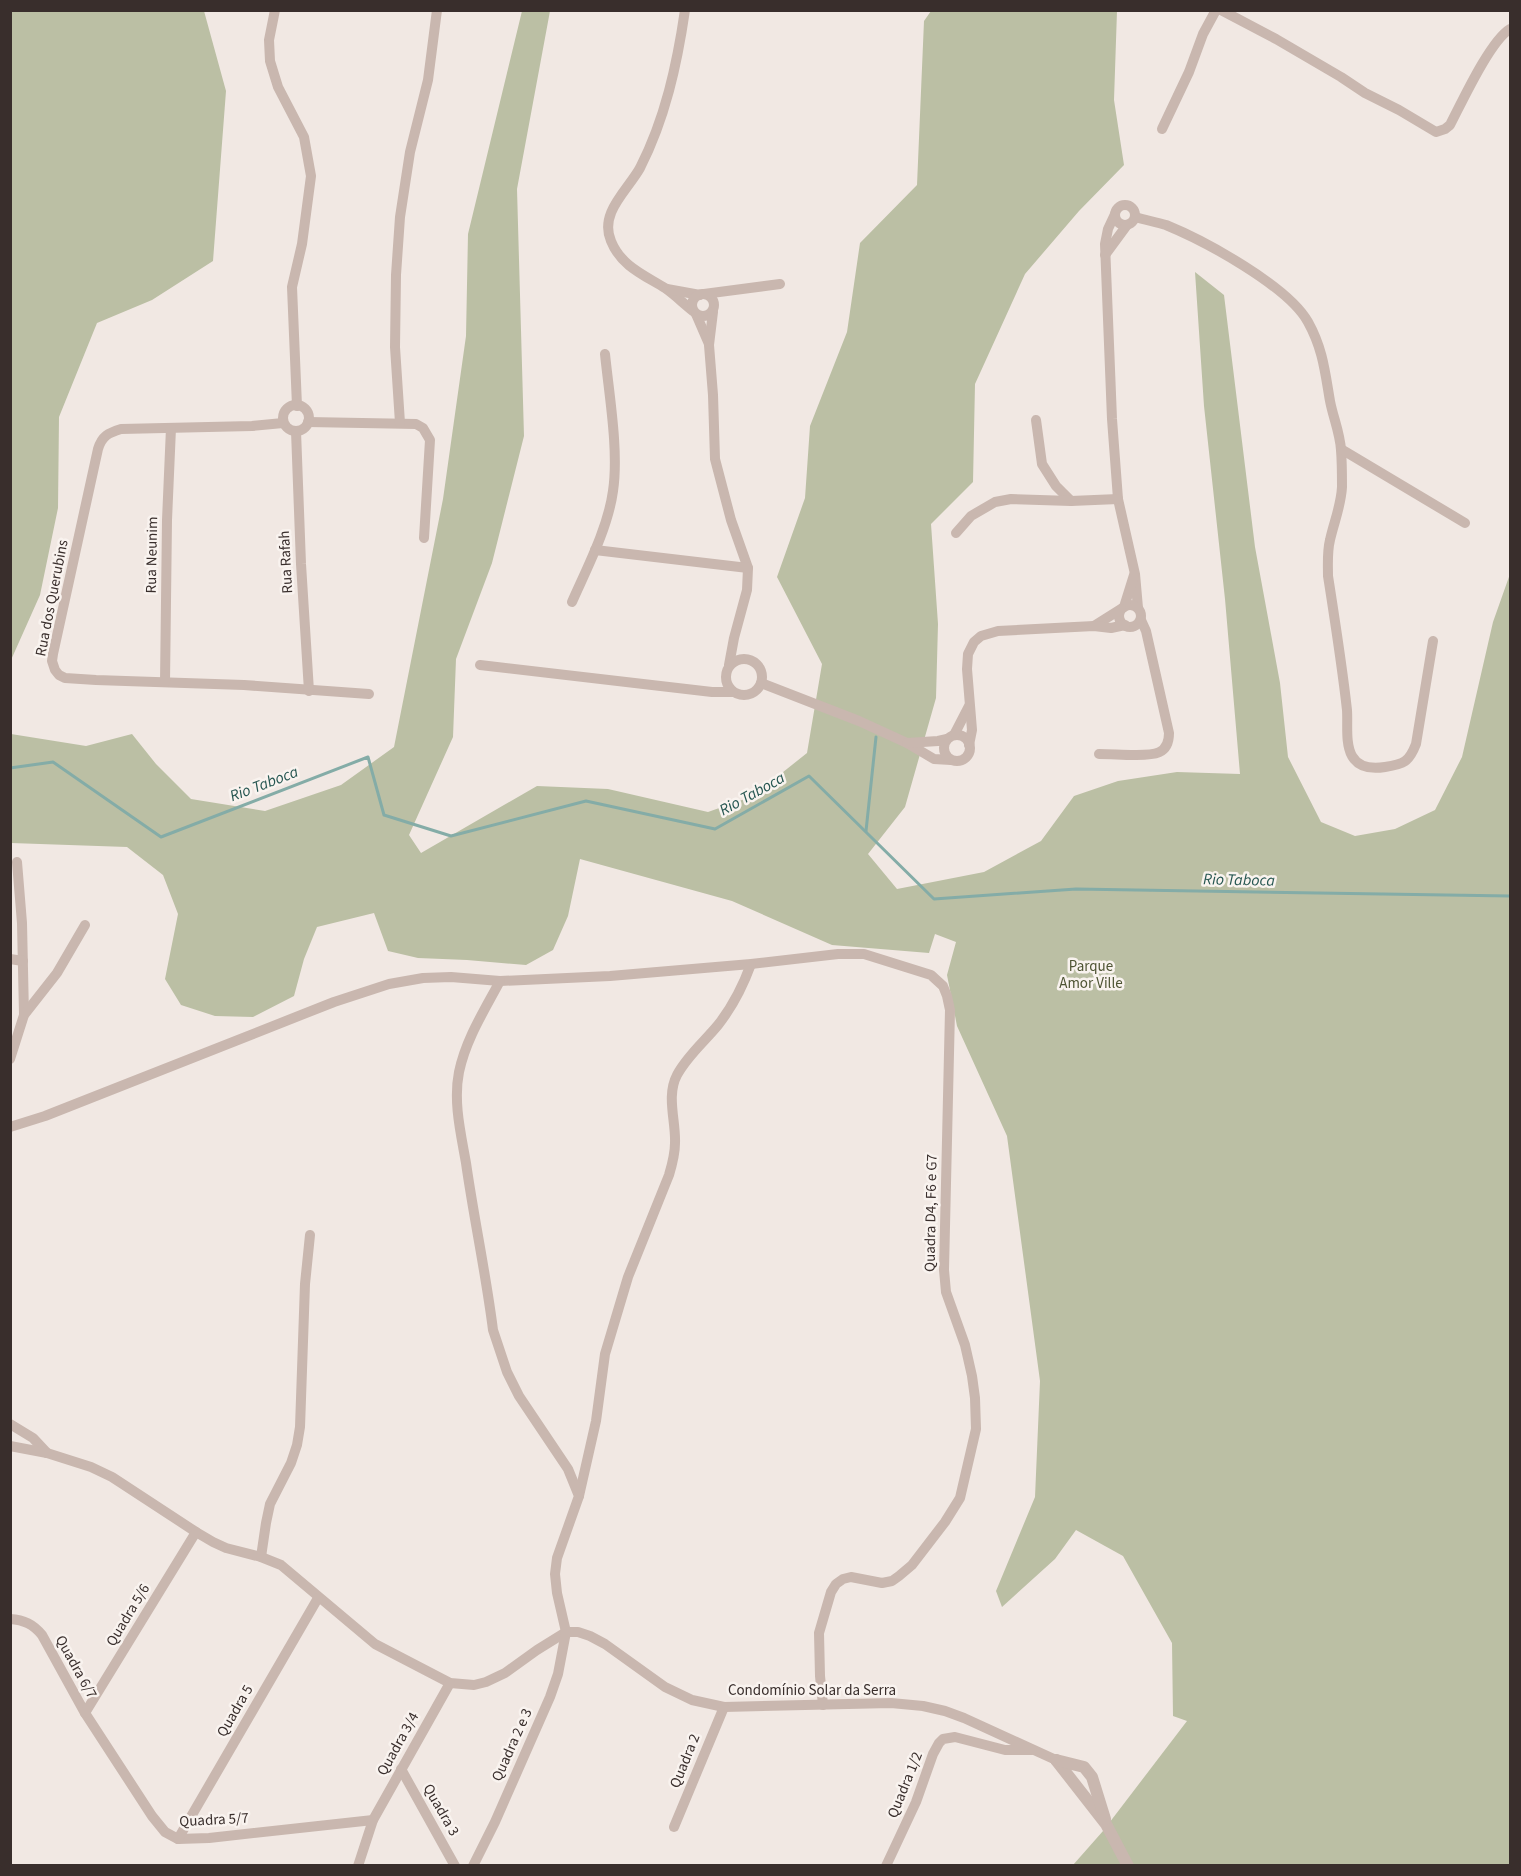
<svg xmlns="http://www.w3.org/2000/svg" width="1521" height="1876" font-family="'Source Sans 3',sans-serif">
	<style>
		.green { fill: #bbbfa4 }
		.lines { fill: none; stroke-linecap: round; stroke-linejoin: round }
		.stream { stroke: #84aca7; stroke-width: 3 }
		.minor { stroke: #c9b7af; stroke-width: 10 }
		.tertiary { stroke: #c9b7af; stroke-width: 12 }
		.labels { text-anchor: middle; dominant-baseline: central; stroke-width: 5; stroke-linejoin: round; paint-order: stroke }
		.street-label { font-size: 15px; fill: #392e2c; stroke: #f9f3ef }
		.park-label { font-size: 15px; fill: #4e5433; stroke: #f9f3ef }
		.water-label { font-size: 16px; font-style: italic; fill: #265651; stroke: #f9f3ef }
	</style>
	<rect width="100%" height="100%" fill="#f1e8e3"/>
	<g class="green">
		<polygon points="11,10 204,11 226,91 213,261 152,300 97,323 59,417 58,508 40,595 11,660"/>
		<polygon points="522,11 550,11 517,189 524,436 492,563 456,659 453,737 409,835 421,853 537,786 608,789 708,812 753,796 807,753 822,664 777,577 805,498 810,426 847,332 860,243 917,185 924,21 931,11 1117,11 1114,100 1124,165 1079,211 1025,274 975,384 973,482 931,524 938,624 936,698 905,807 868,854 897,889 984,872 1041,841 1074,796 1118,781 1177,772 1240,774 1225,599 1204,406 1195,272 1224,295 1255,547 1280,683 1288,757 1321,822 1355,836 1395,829 1435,810 1462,757 1493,622 1510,574 1510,1865 1073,1865 1103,1831 1187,1721 1173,1716 1172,1643 1123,1556 1076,1530 1055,1559 1002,1607 996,1591 1035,1497 1040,1381 1007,1136 957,1026 947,975 956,942 935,934 929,953 832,945 732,901 580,859 568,916 553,950 526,965 467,960 418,958 388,951 374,913 317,927 304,959 294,996 253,1017 215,1016 181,1005 165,979 178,914 163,875 127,847 11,843 11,734 86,746 132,734 156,764 191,799 265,811 341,785 394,747 443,499 466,336 468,234"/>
	</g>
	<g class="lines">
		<g class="stream">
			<polyline points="10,768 53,762 161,837 368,757 384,815 451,836 586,801 715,829 809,776 934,899 1076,889 1510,896"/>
			<polyline points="866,831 876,737"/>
		</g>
		<g class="minor">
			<polyline points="275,10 269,40 270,61 278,87 304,137 311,176 302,244 292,287 297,406"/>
			<path d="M 685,10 C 677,65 665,119 640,168 C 627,191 599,213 611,241 C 621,266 644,275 665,288 C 675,295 684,304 693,311"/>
			<path d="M 1221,10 L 1276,39 L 1341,77 L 1365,93 L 1399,110 L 1436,132 L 1445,129 L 1450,125 C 1462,102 1490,41 1510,29"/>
			<polyline points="1162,129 1189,72 1203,34 1216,10"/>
			<circle cx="1125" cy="215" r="10"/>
			<polyline points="1115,214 1108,229 1105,244 1112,419 1118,499 1135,574 1138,608"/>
			<path d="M 1135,217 C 1145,220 1156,222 1166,225 C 1205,241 1288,286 1308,322 C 1323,349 1325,372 1330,401 C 1333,417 1340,433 1341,450 C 1342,462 1342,475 1342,487 C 1341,506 1334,522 1330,540 C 1327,552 1328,564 1328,576 C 1335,621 1342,665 1347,710 C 1348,724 1345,743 1352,756 C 1359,768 1373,769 1385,767 C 1404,764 1409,762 1416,744 L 1433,641"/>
			<polyline points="1105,255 1127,225"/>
			<polyline points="667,289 700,295"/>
			<circle cx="703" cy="305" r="11"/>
			<polyline points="704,294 780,284"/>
			<polyline points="713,312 709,345 713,395 715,459 731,520 748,568 747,590 734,638 729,665"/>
			<polyline points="696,314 709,344"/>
			<circle cx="296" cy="418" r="13"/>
			<polyline points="1036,420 1042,464 1056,486 1071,501"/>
			<polyline points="308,422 416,424 423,428 430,440 424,538"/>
			<path d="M 283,423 L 252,426 L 121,429 C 108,433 102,436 98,449 L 53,654 L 52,661 L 55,670 L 59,675 L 65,678 L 96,680 L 244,685 L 369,694"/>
			<polyline points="400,423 395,347 396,275 400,217 410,152 428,80 437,10"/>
			<polyline points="296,431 301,564 309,691"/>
			<polyline points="1341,449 1465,523"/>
			<polyline points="956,533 971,516 995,502 1011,499 1071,501 1118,499"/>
			<polyline points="595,550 748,568"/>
			<path d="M 572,602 C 587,568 608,528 613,491 C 619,451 609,394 605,354"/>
			<circle cx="1130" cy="616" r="11"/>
			<polyline points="1124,607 1134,575"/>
			<polyline points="1094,626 1121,609"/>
			<circle cx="744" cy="677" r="18"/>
			<polyline points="480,665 712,692 733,692"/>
			<polyline points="165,682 167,520 171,428"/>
			<polyline points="761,683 859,721 907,743 934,759 951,760"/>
			<circle cx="957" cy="748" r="13"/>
			<polyline points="954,735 969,706"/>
			<polyline points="907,743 938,741 947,739"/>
			<polyline points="969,745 972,730 967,669 968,654 974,642 981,636 998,631 1094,626 1111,628 1125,625"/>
			<path d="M 1099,754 C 1111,754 1122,755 1134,755 C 1152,755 1169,756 1169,733 L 1146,631 L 1141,620"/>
			<polyline points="17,862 22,923 24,1015"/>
			<polyline points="10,959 23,961"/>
			<polyline points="10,1059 24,1015 57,973 85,925"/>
			<polyline points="10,1127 45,1116 334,1002 389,984 423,978 451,977 500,981 610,976 751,964 838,954 864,954 931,975 943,986 947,996 950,1010 944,1270 946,1292 965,1345 972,1376 975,1398 976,1429 960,1498 945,1522 912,1565 899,1576 892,1581 882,1583 851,1577 843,1579 836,1584 831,1592 819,1633 820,1676 823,1705"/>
			<polyline points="10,1424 33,1438 47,1453"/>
			<polyline points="10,1446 47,1453 91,1467 112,1477 196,1532 213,1542 226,1548 261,1557 281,1565 375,1644 450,1683 474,1685 486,1682 505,1673 537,1650 566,1632 578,1632 590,1636 605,1644 665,1687 692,1700 724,1707 891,1703 923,1706 945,1711 964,1718 1056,1760"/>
			<path d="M 579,1496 L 596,1421 L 605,1354 L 628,1277 L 669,1175 C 672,1165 675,1154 675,1143 C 676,1121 666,1096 677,1075 C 687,1056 705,1041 718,1025 C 733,1006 743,986 751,964"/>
			<polyline points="261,1557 266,1523 270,1504 291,1463 297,1445 300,1427 305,1284 310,1235"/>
			<path d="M 10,1619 C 24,1620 33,1624 42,1635 L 85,1713 L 152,1816 L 165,1832 L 178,1839 L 209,1838 L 373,1820"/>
			<polyline points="85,1713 196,1532"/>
			<polyline points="401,1769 455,1866"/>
			<polyline points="674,1827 724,1707"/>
			<polyline points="178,1839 318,1598"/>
			<polyline points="358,1866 373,1820 450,1683"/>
			<path d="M 473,1866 L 495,1822 L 550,1697 L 558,1674 L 566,1632 L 557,1593 L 555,1574 L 557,1558 L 579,1496 L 568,1469 L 519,1396 L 507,1372 L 493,1330 C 486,1274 474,1219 466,1163 C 461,1134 453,1102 459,1072 C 466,1039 484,1011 500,981"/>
			<polyline points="886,1866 916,1802 933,1754 939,1743 943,1739 955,1737 1005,1750 1032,1750"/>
		</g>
		<g class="tertiary">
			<polyline points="1056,1760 1106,1824 1128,1866"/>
			<polyline points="1056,1760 1084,1767 1092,1777 1105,1819"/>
		</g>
	</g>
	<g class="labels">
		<g class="street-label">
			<text transform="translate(152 555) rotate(-89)">Rua Neunim</text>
			<text transform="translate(286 562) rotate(-93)">Rua Rafah</text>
			<text transform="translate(52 598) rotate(-79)">Rua dos Querubins</text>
			<text transform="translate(931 1213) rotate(-89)">Quadra D4, F6 e G7</text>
			<text transform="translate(128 1615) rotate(-59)">Quadra 5/6</text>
			<text transform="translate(76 1667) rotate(61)">Quadra 6/7</text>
			<text x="812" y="1690">Condomínio Solar da Serra</text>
			<text transform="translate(235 1711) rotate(-60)">Quadra 5</text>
			<text transform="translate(398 1744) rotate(-61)">Quadra 3/4</text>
			<text transform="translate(512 1745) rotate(-66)">Quadra 2 e 3</text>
			<text transform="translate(685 1761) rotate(-68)">Quadra 2</text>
			<text transform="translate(905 1785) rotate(-68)">Quadra 1/2</text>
			<text transform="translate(441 1810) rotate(60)">Quadra 3</text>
			<text transform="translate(214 1820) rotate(-3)">Quadra 5/7</text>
		</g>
		<g class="park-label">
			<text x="1091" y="966">Parque<tspan x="1091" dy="17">Amor Ville</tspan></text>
		</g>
		<g class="water-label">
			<text transform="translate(264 784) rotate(-21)">Rio Taboca</text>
			<text transform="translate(752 794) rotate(-29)">Rio Taboca</text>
			<text transform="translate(1239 880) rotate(1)">Rio Taboca</text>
		</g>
	</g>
	<rect width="1521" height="1876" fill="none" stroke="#392e2c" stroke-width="24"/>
</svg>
